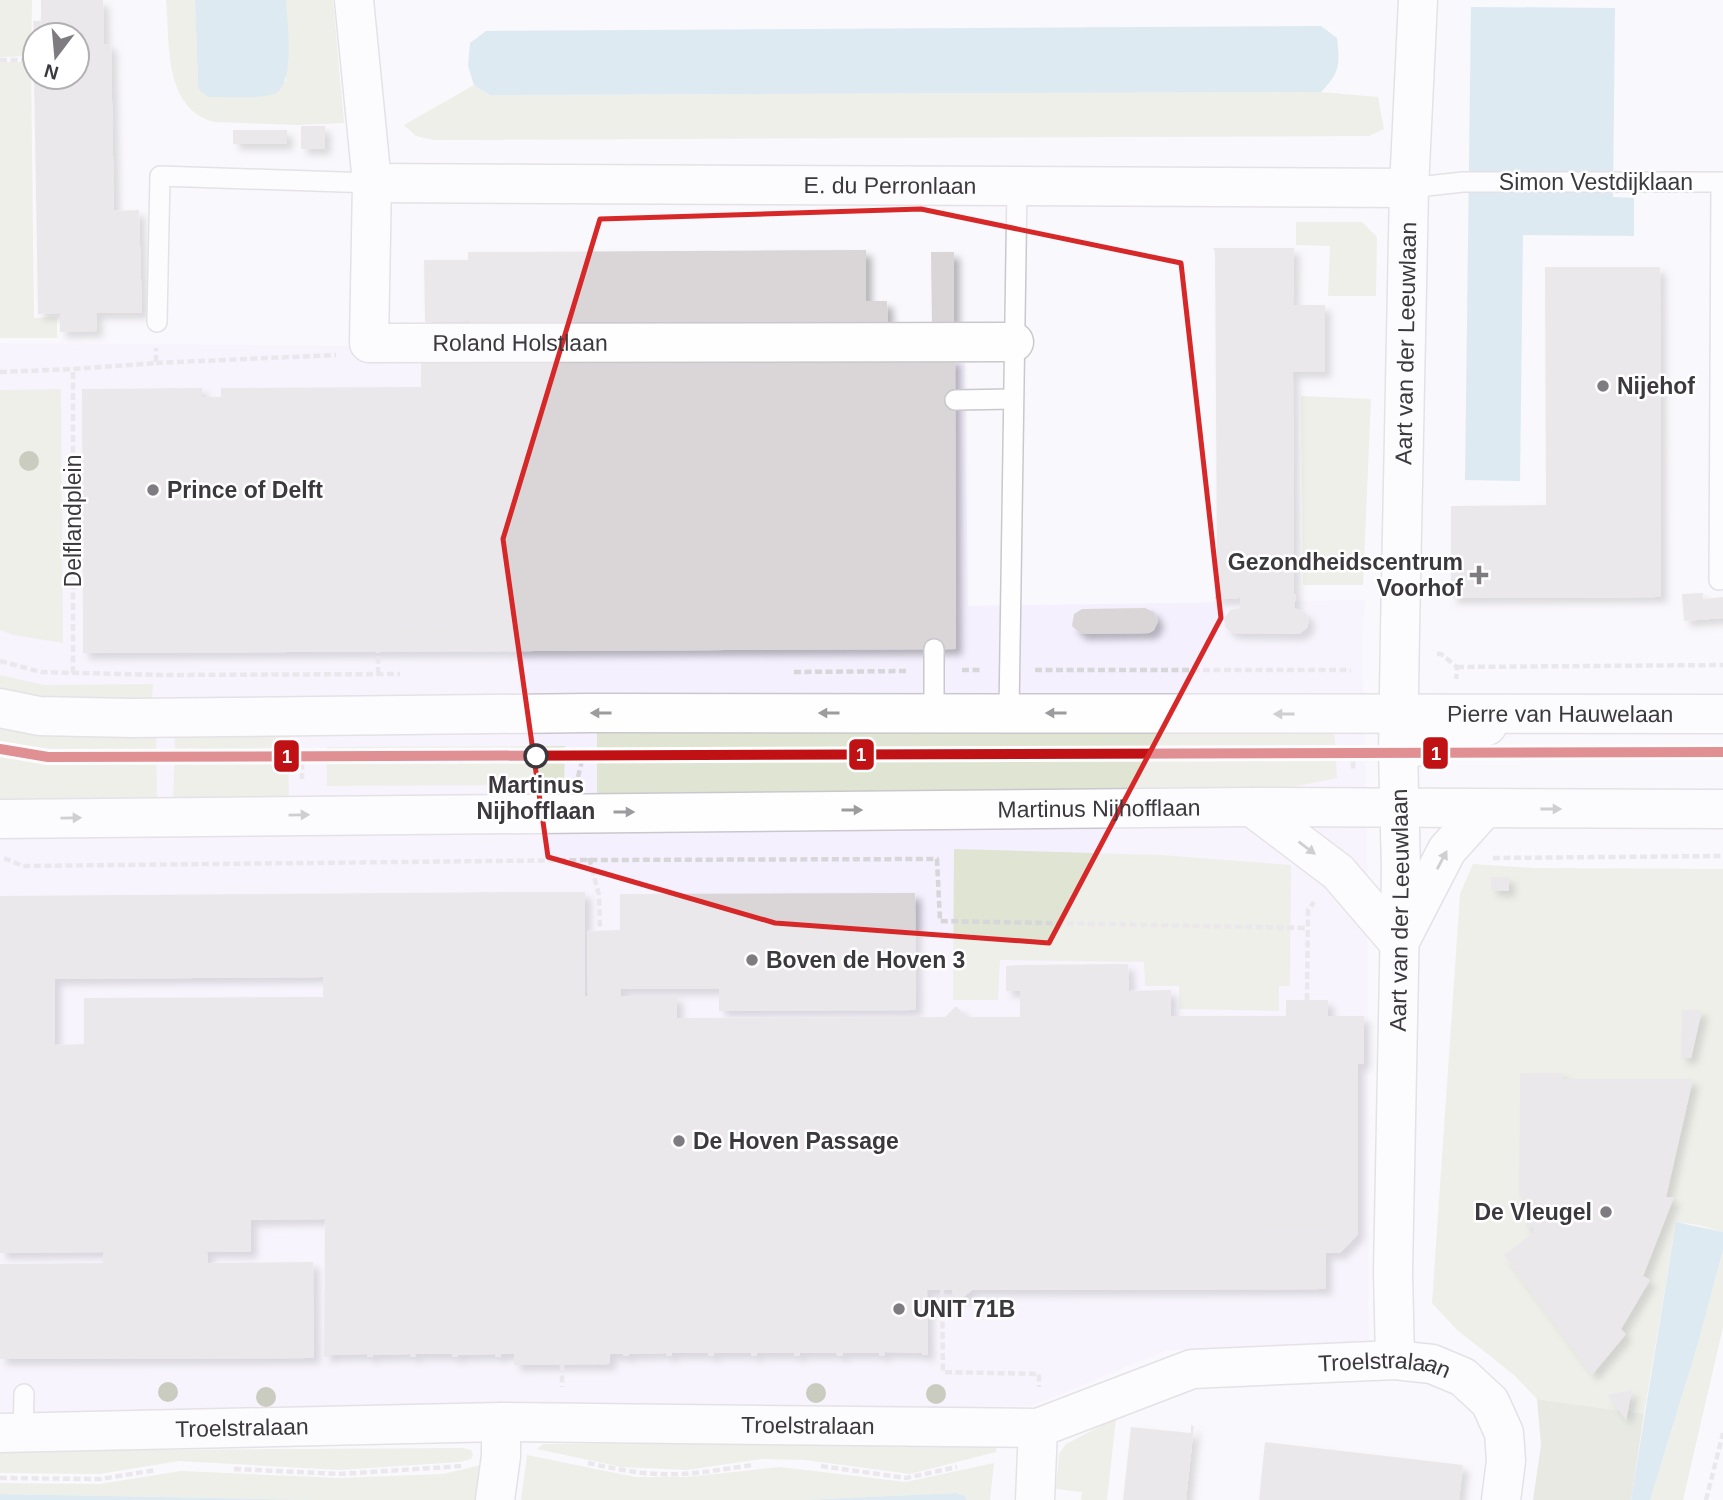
<svg xmlns="http://www.w3.org/2000/svg" width="1723" height="1500" font-family="Arial,sans-serif">
	<style>
		.built { fill: #f4f0fe }
		.green { fill: #dfe5d2 }
		.forest { fill: #d2d8c6 }
		.water { fill: #bbd9e6 }
		.building { fill: #dad6d8; fill-rule: evenodd; filter: url(#shadow) }
		.lines { fill: none; stroke-linecap: round; stroke-linejoin: round }
		.lane-casing { stroke: #cac8cd; stroke-width: 22 }
		.street-casing { stroke: #cac8cd; stroke-width: 41 }
		.secondary-casing { stroke: #cac8cd; stroke-width: 41 }
		.path { stroke: #d7d6d9; stroke-width: 4.5; stroke-dasharray: 7 3.5; stroke-linecap: butt }
		.lane { stroke: #fefeff; stroke-width: 19 }
		.street { stroke: #fefeff; stroke-width: 38 }
		.secondary { stroke: #fefeff; stroke-width: 38 }
		.tram-1-casing { stroke: #fff; stroke-width: 16 }
		.tram-1 { stroke: #c01115; stroke-width: 10 }
		.tree { fill: #929879 }
		.oneway { fill: #9c9c9e }
		.marked { fill: none; stroke: #d62828; stroke-width: 5; stroke-linejoin: round }
		.poi-dot { fill: #7e7c80; stroke: #fff; stroke-width: 2.5 }
		.stop-dot { fill: #fff; stroke: #3b393e; stroke-width: 3.5 }
		.labels { text-anchor: middle; dominant-baseline: central; stroke-width: 5; stroke-linejoin: round; paint-order: stroke }
		.street-label { font-size: 23px; fill: #3b393e; stroke: #fff }
		.poi-label { font-size: 23px; font-weight: bold; fill: #3b393e; stroke: #fff; text-anchor: start }
		.stop-label { font-size: 23px; font-weight: bold; fill: #3b393e; stroke: #fff }
		.line-badge { stroke: #fff; stroke-width: 2.5 }
		.badge-label { font-size: 19px; text-anchor: middle; font-weight: bold; fill: #fff }
	</style>
	<defs>
		<filter id="shadow"><feDropShadow dx="6" dy="6" stdDeviation="3.5" flood-color="#0004"/></filter>
	</defs>
	<rect width="100%" height="100%" fill="#f9f8fc"/>
	<polygon class="built" points="0,343 965,351 968,606 1365,600 1362,640 1367,849 1369,1347 1167,1350 1032,1406 0,1417"/>
	<g class="green">
		<polygon points="0,0 32,0 31,56 0,57"/>
		<path d="M 166,0 L 195,0 L 198,86 L 286,81 L 286,0 L 333,0 L 344,123 L 296,125 L 214,122 C 163,108 170,43 166,0 Z"/>
		<polygon points="0,62 31,62 34,318 57,317 57,338 0,338"/>
		<polygon points="474,85 490,95 1321,92 1378,97 1384,129 1369,136 434,140 416,136 404,125"/>
		<polygon points="1296,222 1362,222 1377,237 1376,296 1328,296 1330,246 1296,245"/>
		<polygon points="61,389 63,643 13,635 0,630 0,390"/>
		<polygon points="1301,396 1371,399 1363,585 1303,585"/>
		<polygon points="0,675 44,685 153,684 151,709 0,699"/>
		<polygon points="0,720 156,728 157,805 0,804"/>
		<polygon points="597,727 1334,728 1337,778 1292,787 1123,788 1039,801 597,801"/>
		<polygon points="175,728 288,728 289,804 173,805"/>
		<polygon points="565,746 564,785 327,786 326,747"/>
		<polygon points="954,849 1161,855 1291,865 1290,986 1279,986 1279,1011 1179,1009 1179,986 1145,986 1144,962 1000,960 998,1000 953,1000"/>
		<polygon points="1473,864 1534,868 1723,869 1723,1232 1698,1225 1676,1222 1644,1414 1537,1399 1514,1375 1456,1329 1432,1303 1460,894"/>
		<polygon points="1723,1250 1723,1327 1683,1500 1650,1500 1697,1347"/>
		<polygon points="1116,1418 1107,1500 1081,1500 1082,1492 1056,1489 1059,1454 1066,1444"/>
		<polygon points="997,1441 996,1452 910,1474 805,1460 761,1459 687,1470 621,1467 537,1449 543,1444"/>
		<polygon points="463,1448 471,1450 473,1455 471,1459 460,1462 340,1470 179,1461 100,1474 0,1473 0,1451"/>
		<polygon points="527,1455 635,1477 687,1477 780,1467 906,1482 994,1463 990,1500 967,1500 965,1496 956,1493 802,1500 521,1500"/>
		<polygon points="481,1465 476,1500 316,1500 0,1494 0,1483 100,1484 181,1471 339,1478 443,1474"/>
	</g>
	<polygon class="forest" points="1537,1399 1644,1414 1631,1500 1533,1500 1541,1445"/>
	<g class="water">
		<path d="M 195,0 L 286,0 C 287,20 296,86 274,94 C 261,99 224,97 208,97 L 200,91 L 198,86 Z"/>
		<polygon points="1471,7 1615,8 1613,197 1634,198 1634,236 1523,235 1520,481 1465,480"/>
		<path d="M 1321,26 L 1337,38 C 1340,65 1340,72 1321,92 L 490,95 L 474,85 L 468,66 L 470,43 L 486,31 Z"/>
		<polygon points="1676,1222 1723,1232 1723,1250 1697,1347 1650,1500 1631,1500"/>
		<polygon points="956,1493 965,1496 967,1500 802,1500"/>
		<polygon points="0,1494 316,1500 0,1500"/>
	</g>
	<g class="building">
		<polygon points="41,0 103,0 104,44 111,44 114,211 139,210 142,313 96,313 97,331 60,332 60,313 38,314 34,77 77,77 77,35 34,35 33,21 41,21"/>
		<rect x="301" y="126" width="24" height="23"/>
		<rect x="233" y="130" width="54" height="14"/>
		<polygon points="1213,248 1294,248 1293,305 1325,305 1325,372 1293,372 1294,594 1296,595 1294,608 1305,612 1309,620 1307,628 1299,634 1232,633 1225,627 1224,619 1230,610 1240,608 1240,598 1215,599 1217,574 1215,252"/>
		<polygon points="866,250 866,301 887,301 888,327 469,329 469,321 425,322 424,260 468,260 468,252"/>
		<polygon points="931,252 954,252 954,326 932,327"/>
		<polygon points="1545,267 1660,267 1661,597 1451,598 1451,506 1546,505"/>
		<polygon points="955,358 956,649 83,653 82,389 202,388 202,397 221,397 221,388 224,388 421,387 421,361"/>
		<polygon points="1703,593 1703,599 1723,597 1723,618 1684,621 1682,594"/>
		<polygon points="1145,608 1154,612 1158,621 1154,630 1149,633 1081,634 1072,626 1074,614 1082,609"/>
		<polygon points="1491,877 1509,877 1509,891 1491,890"/>
		<path d="M 521,892 L 585,892 L 585,996 L 588,996 L 587,931 L 620,930 L 620,894 L 915,893 L 916,1010 L 719,1011 L 719,989 L 620,989 L 621,996 L 677,996 L 677,1018 L 945,1017 L 956,1006 L 967,1017 L 1020,1017 L 1020,991 L 1006,991 L 1006,966 L 1020,965 L 1128,964 L 1129,991 L 1171,990 L 1171,1016 L 1286,1016 L 1286,1000 L 1328,1000 L 1328,1016 L 1364,1016 L 1364,1064 L 1358,1064 L 1358,1234 L 1340,1253 L 1326,1253 L 1326,1289 L 972,1290 L 961,1299 L 953,1294 L 952,1290 L 927,1290 L 928,1355 L 922,1355 L 922,1353 L 885,1352 L 885,1355 L 879,1356 L 879,1353 L 843,1353 L 843,1356 L 837,1355 L 836,1353 L 800,1353 L 800,1356 L 794,1356 L 794,1353 L 757,1353 L 757,1355 L 751,1356 L 751,1353 L 714,1353 L 714,1356 L 709,1356 L 708,1353 L 672,1353 L 672,1356 L 666,1356 L 666,1353 L 629,1354 L 629,1356 L 623,1356 L 623,1354 L 610,1354 L 610,1364 L 514,1365 L 514,1354 L 501,1354 L 501,1357 L 495,1356 L 495,1354 L 458,1355 L 458,1357 L 452,1357 L 452,1354 L 415,1354 L 416,1357 L 410,1357 L 410,1354 L 373,1355 L 373,1357 L 367,1357 L 367,1354 L 330,1355 L 330,1357 L 324,1357 L 325,1219 L 251,1220 L 251,1252 L 207,1252 L 208,1263 L 313,1262 L 314,1358 L 0,1359 L 0,1264 L 103,1263 L 103,1252 L 0,1253 L 0,896 ZM 323,977 L 323,997 L 84,998 L 84,1044 L 55,1045 L 55,979 Z"/>
		<polygon points="1682,1010 1702,1010 1691,1058 1681,1058"/>
		<polygon points="1520,1073 1563,1073 1563,1079 1693,1079 1666,1197 1674,1197 1643,1276 1650,1280 1621,1329 1626,1334 1592,1375 1504,1255 1533,1233 1533,1228 1526,1228 1526,1212 1533,1212 1533,1205 1519,1195"/>
		<polygon points="1632,1390 1626,1420 1607,1395"/>
		<polygon points="1191,1425 1194,1426 1186,1500 1123,1500 1131,1427 1191,1433"/>
		<polygon points="1265,1442 1463,1465 1459,1500 1259,1500"/>
	</g>
	<g class="lines">
		<defs>
			<g id="lane">
				<polyline points="1409,188 1463,182 1721,182 1719,580"/>
				<polyline points="157,322 160,176 372,183"/>
				<polyline points="955,400 1013,399"/>
				<polyline points="934,712 934,649"/>
				<polyline points="1009,713 1017,187"/>
				<polyline points="23,1432 24,1394"/>
			</g>
			<g id="street">
				<path id="s1" d="M 354,0 L 372,183 L 369,343 L 1014,342"/>
				<path id="s2" d="M 372,183 L 1409,188"/>
				<path id="s3" d="M 1395,1360 L 1393,1272 L 1401,869 L 1398,752 L 1400,631 L 1409,188 L 1418,0"/>
				<path id="s4" d="M 0,1433 L 501,1422 L 1038,1428 L 1192,1369 L 1395,1360 L 1432,1364 L 1463,1377 L 1490,1402 L 1504,1433 L 1506,1461 L 1501,1500"/>
				<polyline points="495,1500 501,1456 501,1422"/>
				<polyline points="1035,1500 1038,1428"/>
			</g>
			<g id="secondary">
				<path id="s5" d="M 0,708 L 39,716 L 130,718 L 589,713 L 1723,714"/>
				<polyline points="1398,752 1487,726"/>
				<polyline points="1252,807 1338,872 1399,943 1447,850 1483,810"/>
				<path id="s6" d="M 0,819 L 1252,807 C 1409,808 1566,809 1723,809"/>
			</g>
		</defs>
		<use href="#lane" class="lane-casing"/>
		<use href="#street" class="street-casing"/>
		<use href="#secondary" class="secondary-casing"/>
		<g class="path">
			<polyline points="0,60 34,60"/>
			<polyline points="156,363 336,355"/>
			<polyline points="0,372 73,369 156,363 156,348"/>
			<polyline points="378,629 503,629"/>
			<polyline points="1437,654 1441,654 1457,667 1456,679"/>
			<polyline points="0,661 41,672 162,675 400,674"/>
			<polyline points="1457,667 1723,665"/>
			<polyline points="962,670 981,670"/>
			<polyline points="1035,670 1351,670"/>
			<polyline points="794,672 908,671"/>
			<polyline points="73,673 73,369"/>
			<polyline points="378,674 378,651"/>
			<polyline points="1353,751 1353,770"/>
			<polyline points="302,752 302,779"/>
			<polyline points="578,777 584,752"/>
			<polyline points="4,858 23,866 589,860 937,859 940,921 1307,928"/>
			<polyline points="589,858 599,895 600,930"/>
			<polyline points="1493,858 1723,856"/>
			<polyline points="1307,1000 1308,910 1314,902"/>
			<polyline points="1265,1228 1333,1229"/>
			<polyline points="942,1290 943,1372 1039,1374 1039,1387"/>
			<polyline points="562,1365 562,1387"/>
			<path d="M 588,1463 C 611,1468 635,1473 659,1474 C 690,1476 722,1469 753,1465"/>
			<polyline points="821,1466 906,1478 957,1467"/>
			<polyline points="234,1469 339,1474 463,1466"/>
			<polyline points="0,1478 100,1479 156,1470"/>
			<polyline points="1706,1500 1723,1433"/>
		</g>
		<use href="#lane" class="lane"/>
		<use href="#street" class="street"/>
		<use href="#secondary" class="secondary"/>
		<defs>
			<polyline id="tram-1" points="0,749 48,757 1723,752"/>
		</defs>
		<use href="#tram-1" class="tram-1-casing"/>
		<use href="#tram-1" class="tram-1"/>
	</g>
	<g class="tree">
		<circle cx="29" cy="461" r="10"/>
		<circle cx="168" cy="1392" r="10"/>
		<circle cx="816" cy="1393" r="10"/>
		<circle cx="936" cy="1394" r="10"/>
		<circle cx="266" cy="1397" r="10"/>
	</g>
	<defs><path id="oneway-solid" d="M-6-.8H1V-3.2L6.5 0L1 3.2V.8H-6Z" transform="scale(1.75)"/></defs>
	<g class="oneway">
		<use href="#oneway-solid" transform="translate(601 713) rotate(180)"/>
		<use href="#oneway-solid" transform="translate(829 713) rotate(180)"/>
		<use href="#oneway-solid" transform="translate(1056 713) rotate(-180)"/>
		<use href="#oneway-solid" transform="translate(1284 714) rotate(-180)"/>
		<use href="#oneway-solid" transform="translate(1551 809)"/>
		<use href="#oneway-solid" transform="translate(852 810)"/>
		<use href="#oneway-solid" transform="translate(624 812)"/>
		<use href="#oneway-solid" transform="translate(299 815) rotate(-1)"/>
		<use href="#oneway-solid" transform="translate(71 818) rotate(-1)"/>
		<use href="#oneway-solid" transform="translate(1307 848) rotate(37)"/>
		<use href="#oneway-solid" transform="translate(1442 860) rotate(-62)"/>
	</g>
	<path d="M0 0H1723V1500H0ZM 921,209 L 1181,263 L 1221,618 L 1049,943 L 775,923 L 548,857 L 503,539 L 600,219 Z" fill="#f9f8fc" fill-opacity=".55" fill-rule="evenodd"/>
	<path class="marked" d="M 921,209 L 1181,263 L 1221,618 L 1049,943 L 775,923 L 548,857 L 503,539 L 600,219 Z"/>
	<g class="poi-dot">
		<circle cx="1603" cy="386" r="7"/>
		<circle cx="153" cy="490" r="7"/>
		<path d="M1475.5 564.5h7v7h7v7h-7v7h-7v-7h-7v-7h7z"/>
		<circle cx="752" cy="960" r="7"/>
		<circle cx="679" cy="1141" r="7"/>
		<circle cx="1606" cy="1212" r="7"/>
		<circle cx="899" cy="1309" r="7"/>
	</g>
	<circle class="stop-dot" cx="536" cy="756" r="11"/>
	<g class="labels">
		<g class="street-label">
			<text x="1596" y="182">Simon Vestdijklaan</text>
			<text stroke="none"><textPath href="#s2" startOffset="518">E. du Perronlaan</textPath></text>
			<text stroke="none"><textPath href="#s1" startOffset="495">Roland Holstlaan</textPath></text>
			<text stroke="none"><textPath href="#s3" startOffset="1017">Aart van der Leeuwlaan</textPath></text>
			<text transform="translate(73 521) rotate(-90)">Delflandplein</text>
			<text stroke="none"><textPath href="#s5" startOffset="1561">Pierre van Hauwelaan</textPath></text>
			<text stroke="none"><textPath href="#s6" startOffset="1099">Martinus Nijhofflaan</textPath></text>
			<text stroke="none"><textPath href="#s3" startOffset="450">Aart van der Leeuwlaan</textPath></text>
			<text stroke="none"><textPath href="#s4" startOffset="1396">Troelstralaan</textPath></text>
			<text stroke="none"><textPath href="#s4" startOffset="808">Troelstralaan</textPath></text>
			<text stroke="none"><textPath href="#s4" startOffset="242">Troelstralaan</textPath></text>
		</g>
		<g class="poi-label">
			<text x="1617" y="386">Nijehof</text>
			<text x="167" y="490">Prince of Delft</text>
			<text x="1463" y="562" text-anchor="end">Gezondheidscentrum<tspan x="1463" dy="26">Voorhof</tspan></text>
			<text x="766" y="960">Boven de Hoven 3</text>
			<text x="693" y="1141">De Hoven Passage</text>
			<text x="1592" y="1212" text-anchor="end">De Vleugel</text>
			<text x="913" y="1309">UNIT 71B</text>
		</g>
		<g class="stop-label">
			<text x="536" y="785">Martinus<tspan x="536" dy="26">Nijhofflaan</tspan></text>
		</g>
	</g>
	<g class="line-badge">
		<rect x="1422" y="736" width="27" height="34" rx="7" fill="#c01115"/>
		<rect x="848" y="738" width="27" height="33" rx="7" fill="#c01115"/>
		<rect x="273" y="739" width="27" height="34" rx="7" fill="#c01115"/>
	</g>
	<g class="badge-label">
		<text x="1436" y="760">1</text>
		<text x="861" y="761">1</text>
		<text x="287" y="763">1</text>
	</g>
	<g transform="translate(56 56) rotate(196)"><circle r="33" fill="#ffffff" stroke="#b1b0b2" stroke-width="2"/>
	<path d="M0-5L12 26L0 18L-12 26Z" fill="#7e7c80"/>
	<text y="-10" font-size="19" font-weight="bold" text-anchor="middle" fill="#3b393e">N</text>
	</g>
</svg>
